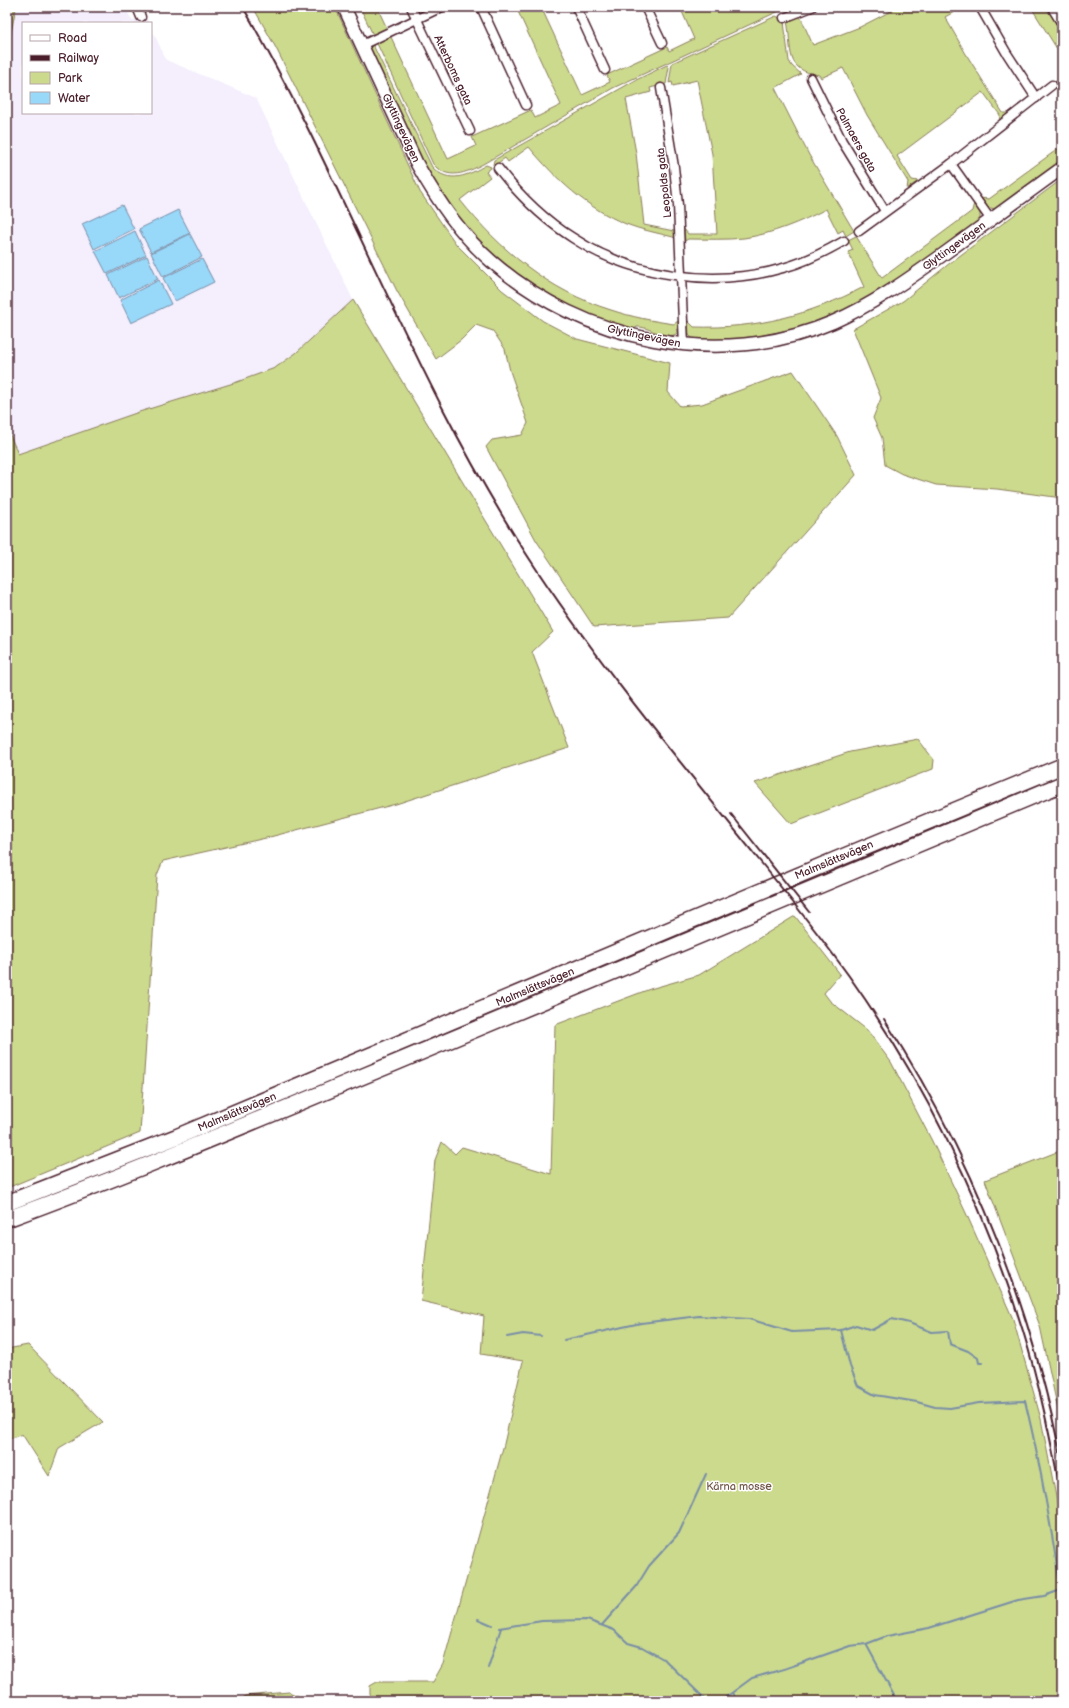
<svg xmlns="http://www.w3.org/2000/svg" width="1069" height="1708" font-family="'Balsamiq Sans',sans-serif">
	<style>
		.built { fill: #f4eefd }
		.green { fill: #ccda8d; stroke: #8b7c5c }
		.water { fill: #98d8f9; stroke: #798ea7 }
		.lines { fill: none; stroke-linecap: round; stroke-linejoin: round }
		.stream { stroke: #798ea7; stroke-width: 2 }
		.street-casing { stroke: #4a1f2b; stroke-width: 11 }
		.secondary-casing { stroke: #4a1f2b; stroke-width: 15 }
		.highway-casing { stroke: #4a1f2b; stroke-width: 18 }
		.street { stroke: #fff; stroke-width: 8 }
		.secondary { stroke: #fff; stroke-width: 12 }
		.highway { stroke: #fff; stroke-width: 15 }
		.rail { stroke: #4a1f2b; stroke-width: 2 }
		.labels { text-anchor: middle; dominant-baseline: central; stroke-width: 3; stroke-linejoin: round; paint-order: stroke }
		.street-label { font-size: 11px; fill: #4a1f2b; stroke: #fff }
		.park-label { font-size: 11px; fill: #715748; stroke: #fff }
	</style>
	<rect width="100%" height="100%" fill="#fff"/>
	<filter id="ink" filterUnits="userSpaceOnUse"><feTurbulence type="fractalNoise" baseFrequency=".025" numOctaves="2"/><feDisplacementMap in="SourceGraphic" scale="8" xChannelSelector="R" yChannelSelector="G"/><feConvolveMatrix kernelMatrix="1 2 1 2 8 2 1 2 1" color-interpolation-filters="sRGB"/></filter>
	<g filter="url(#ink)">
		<polygon class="built" points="16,7 125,7 132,21 145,15 149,23 23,23 23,113 151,113 151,27 166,60 256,98 353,300 296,353 275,368 237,382 139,412 18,454 7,428 7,53"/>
		<g class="green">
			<polygon points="7,7 16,7 7,53"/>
			<polygon points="253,7 335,7 420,192 456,244 502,290 543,321 577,339 670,363 668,392 680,406 702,404 793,371 837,436 856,475 728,618 594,627 536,540 486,447 492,440 522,435 528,423 510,371 505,349 493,331 476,325 461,340 436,359 397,291 276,48"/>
			<path d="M 360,7 L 377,7 L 448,159 L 476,146 L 472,137 L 531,110 L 535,118 L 561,105 L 516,7 L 541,7 L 582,95 L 610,82 L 607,75 L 667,47 L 669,51 L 694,39 L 680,7 L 778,7 L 779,11 L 613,88 L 483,164 C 466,173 448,181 433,164 Z"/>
			<path d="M 899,7 L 963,7 L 945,17 L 966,54 L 1003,113 L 1009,113 L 999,122 L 1000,115 L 983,92 L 897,156 L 912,180 L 918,181 L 907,189 L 908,182 L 867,115 L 843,68 L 821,78 L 819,75 C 783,70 793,49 787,21 L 800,16 L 813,45 L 860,27 Z"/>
			<polygon points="1031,7 1046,7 1062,33 1062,57"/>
			<path d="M 776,16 L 782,19 L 784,22 L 789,61 L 792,66 L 801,74 L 775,88 L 809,155 L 854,231 L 846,236 L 843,230 L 838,233 L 826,209 C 801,222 772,234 744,238 C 726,240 707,239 688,239 L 685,241 L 684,229 L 688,234 L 717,234 L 712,154 L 697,80 L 673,86 L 672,82 L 669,83 L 672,63 Z"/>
			<path d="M 373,45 L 432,167 C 449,185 469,175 486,165 L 491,167 L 491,168 L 486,172 L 490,177 L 460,200 C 500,250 549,291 611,310 C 632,317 653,321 674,324 L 678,321 L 677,333 C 668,342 649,326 637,327 C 635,328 634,329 632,329 C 611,329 582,313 564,304 C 553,297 541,292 530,285 C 495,261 465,230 441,195 C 428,177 420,156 410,136 C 397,108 383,79 370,51 L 370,48 Z"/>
			<path d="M 667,65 L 669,67 L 666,84 L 650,88 L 651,92 L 626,99 L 636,153 L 644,225 L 674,231 L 677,228 L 677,240 L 673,237 C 658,233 641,230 626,224 C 586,208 556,179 529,147 L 508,162 L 505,158 L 494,166 L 493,165 L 494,160 L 634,81 Z"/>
			<polygon points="1062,146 1062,162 995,209 986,207 980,198 989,199"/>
			<polygon points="1062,179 1062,498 997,489 936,485 902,474 885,465 882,438 873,418 881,398 853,329 903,301 950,263"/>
			<path d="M 974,203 L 980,212 L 980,222 C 935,254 888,293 837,314 C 792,333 743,341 694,340 L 689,335 L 688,321 L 694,327 C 757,329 809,315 864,287 L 848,252 L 853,250 L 848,240 L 856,236 L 882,278 L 972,211 Z"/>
			<polygon points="353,300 553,632 532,652 569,748 396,804 266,838 163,861 157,875 140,1133 7,1188 7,428 18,454 139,412 237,382 275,368 296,353"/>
			<polygon points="918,739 934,760 933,769 791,824 755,783 850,752"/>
			<polygon points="795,916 840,974 824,993 830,1001 867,1030 891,1062 932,1141 966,1213 1013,1319 1041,1419 1062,1528 1062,1701 377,1701 370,1694 370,1686 377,1682 433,1682 443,1664 504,1444 523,1361 481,1354 484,1316 421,1301 435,1160 442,1142 455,1154 462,1147 551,1174 555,1025 650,989 699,975"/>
			<polygon points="1062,1150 1062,1429 1040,1326 985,1180"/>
			<polygon points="28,1345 103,1422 59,1448 49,1476 22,1434 7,1440 7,1349"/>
			<polygon points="289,1692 309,1701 242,1701 245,1696"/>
		</g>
		<g class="water">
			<polygon points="122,205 134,229 94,249 82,224"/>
			<polygon points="178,210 190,233 151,252 139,229"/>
			<polygon points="135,231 146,255 107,274 95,251"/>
			<polygon points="190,234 202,257 163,277 151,253"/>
			<polygon points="147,256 158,279 119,298 108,275"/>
			<polygon points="202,259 214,282 175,301 163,278"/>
			<polygon points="159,280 171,304 131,323 120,300"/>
		</g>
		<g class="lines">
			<g class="stream">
				<path d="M 841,1330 L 850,1366 L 858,1386 L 875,1395 L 917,1402 L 935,1407 L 950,1408 L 979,1403 L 1025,1401 C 1041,1466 1052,1532 1062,1598"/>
				<polyline points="507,1337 523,1334 541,1336"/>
				<polyline points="564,1340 641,1323 699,1316 749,1319 792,1332 841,1330 856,1325 872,1330 892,1319 909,1323 932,1332 948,1331 950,1344 968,1351 978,1358 979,1363 982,1363"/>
				<polyline points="478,1619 492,1625"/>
				<polyline points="602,1625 636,1587 649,1566 679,1533 706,1474"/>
				<polyline points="499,1628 542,1621 587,1620 614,1630 628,1643 642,1647 665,1660 707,1701"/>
				<polyline points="866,1644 887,1636 929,1628 1018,1600 1044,1596 1061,1590"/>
				<polyline points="488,1668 501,1628"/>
				<polyline points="732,1693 738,1701"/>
				<polyline points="717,1701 722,1700 752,1678 784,1669 850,1646 866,1644 897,1701"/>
			</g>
			<defs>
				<g id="street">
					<polyline points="137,7 141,17"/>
					<polyline points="411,7 470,131"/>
					<polyline points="481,7 526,105"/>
					<polyline points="576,7 605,70"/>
					<polyline points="645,7 662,43"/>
					<polyline points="980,7 1006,52 1036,98"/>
					<polyline points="784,18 812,7"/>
					<polyline points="362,45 442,7"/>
					<polyline points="811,78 842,141 885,211"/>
					<polyline points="661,88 674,167 678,205 684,345"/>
					<polyline points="951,164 991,220"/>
					<path d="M 498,168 C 519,195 543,219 573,238 C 632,277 715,288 783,268 C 805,262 825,252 844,241"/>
					<polyline points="859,231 951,164 1052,85"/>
				</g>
				<g id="secondary">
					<path d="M 344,7 L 417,164 C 437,200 460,234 491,261 C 583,341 719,371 833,322 C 872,305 906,281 941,256 C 981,227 1022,197 1062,168"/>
					<polyline points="1054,7 1062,20"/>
				</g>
				<g id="highway">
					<polyline points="7,1203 176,1137 835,860 1062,766"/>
					<path d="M 7,1219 C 138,1171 266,1116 395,1063 C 618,971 840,877 1062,784"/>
				</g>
			</defs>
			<use href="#street" class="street-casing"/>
			<use href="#secondary" class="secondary-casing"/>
			<use href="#highway" class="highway-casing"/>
			<use href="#street" class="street"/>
			<use href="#secondary" class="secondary"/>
			<use href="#highway" class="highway"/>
			<g class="rail">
				<path d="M 243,7 C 347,186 415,385 529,558 C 598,664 680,761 759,860 C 790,898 820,936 849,976 C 925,1083 984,1205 1023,1331 C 1040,1386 1051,1442 1062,1499"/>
				<polyline points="731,814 809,912"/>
				<path d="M 884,1019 C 972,1155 1031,1305 1062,1463"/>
			</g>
		</g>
	</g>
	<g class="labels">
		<g class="street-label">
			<text transform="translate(453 70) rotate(65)">Atterboms gata</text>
			<text transform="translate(401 128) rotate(65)">Glyttingevägen</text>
			<text transform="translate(856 140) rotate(61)">Palmaers gata</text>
			<text transform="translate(664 183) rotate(-96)">Leopolds gata</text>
			<text transform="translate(954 246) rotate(-36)">Glyttingevägen</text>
			<text transform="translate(644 336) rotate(12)">Glyttingevägen</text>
			<text transform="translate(834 860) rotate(-23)">Malmslättsvägen</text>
			<text transform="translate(535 987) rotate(-23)">Malmslättsvägen</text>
			<text transform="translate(237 1112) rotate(-23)">Malmslättsvägen</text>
		</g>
		<g class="park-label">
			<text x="739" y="1486">Kärna mosse</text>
		</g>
	</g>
	<rect width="1069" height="1708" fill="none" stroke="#fff" stroke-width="24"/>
	<rect x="12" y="12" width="1045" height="1684" fill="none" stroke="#4a1f2b" stroke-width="1.5" filter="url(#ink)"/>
	<rect x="22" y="22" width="130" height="92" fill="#ffffff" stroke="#b7a5aa"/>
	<rect x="30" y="35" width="20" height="6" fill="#ffffff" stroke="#b7a5aa"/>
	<text x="58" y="42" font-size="12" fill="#4a1f2b">Road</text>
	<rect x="30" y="55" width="20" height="6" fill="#4a1f2b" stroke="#b7a5aa"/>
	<text x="58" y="62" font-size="12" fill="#4a1f2b">Railway</text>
	<rect x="30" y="72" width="20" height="12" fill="#ccda8d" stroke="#b7a5aa"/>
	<text x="58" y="82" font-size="12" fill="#4a1f2b">Park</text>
	<rect x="30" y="92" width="20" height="12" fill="#98d8f9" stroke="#b7a5aa"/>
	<text x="58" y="102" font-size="12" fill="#4a1f2b">Water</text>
</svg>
